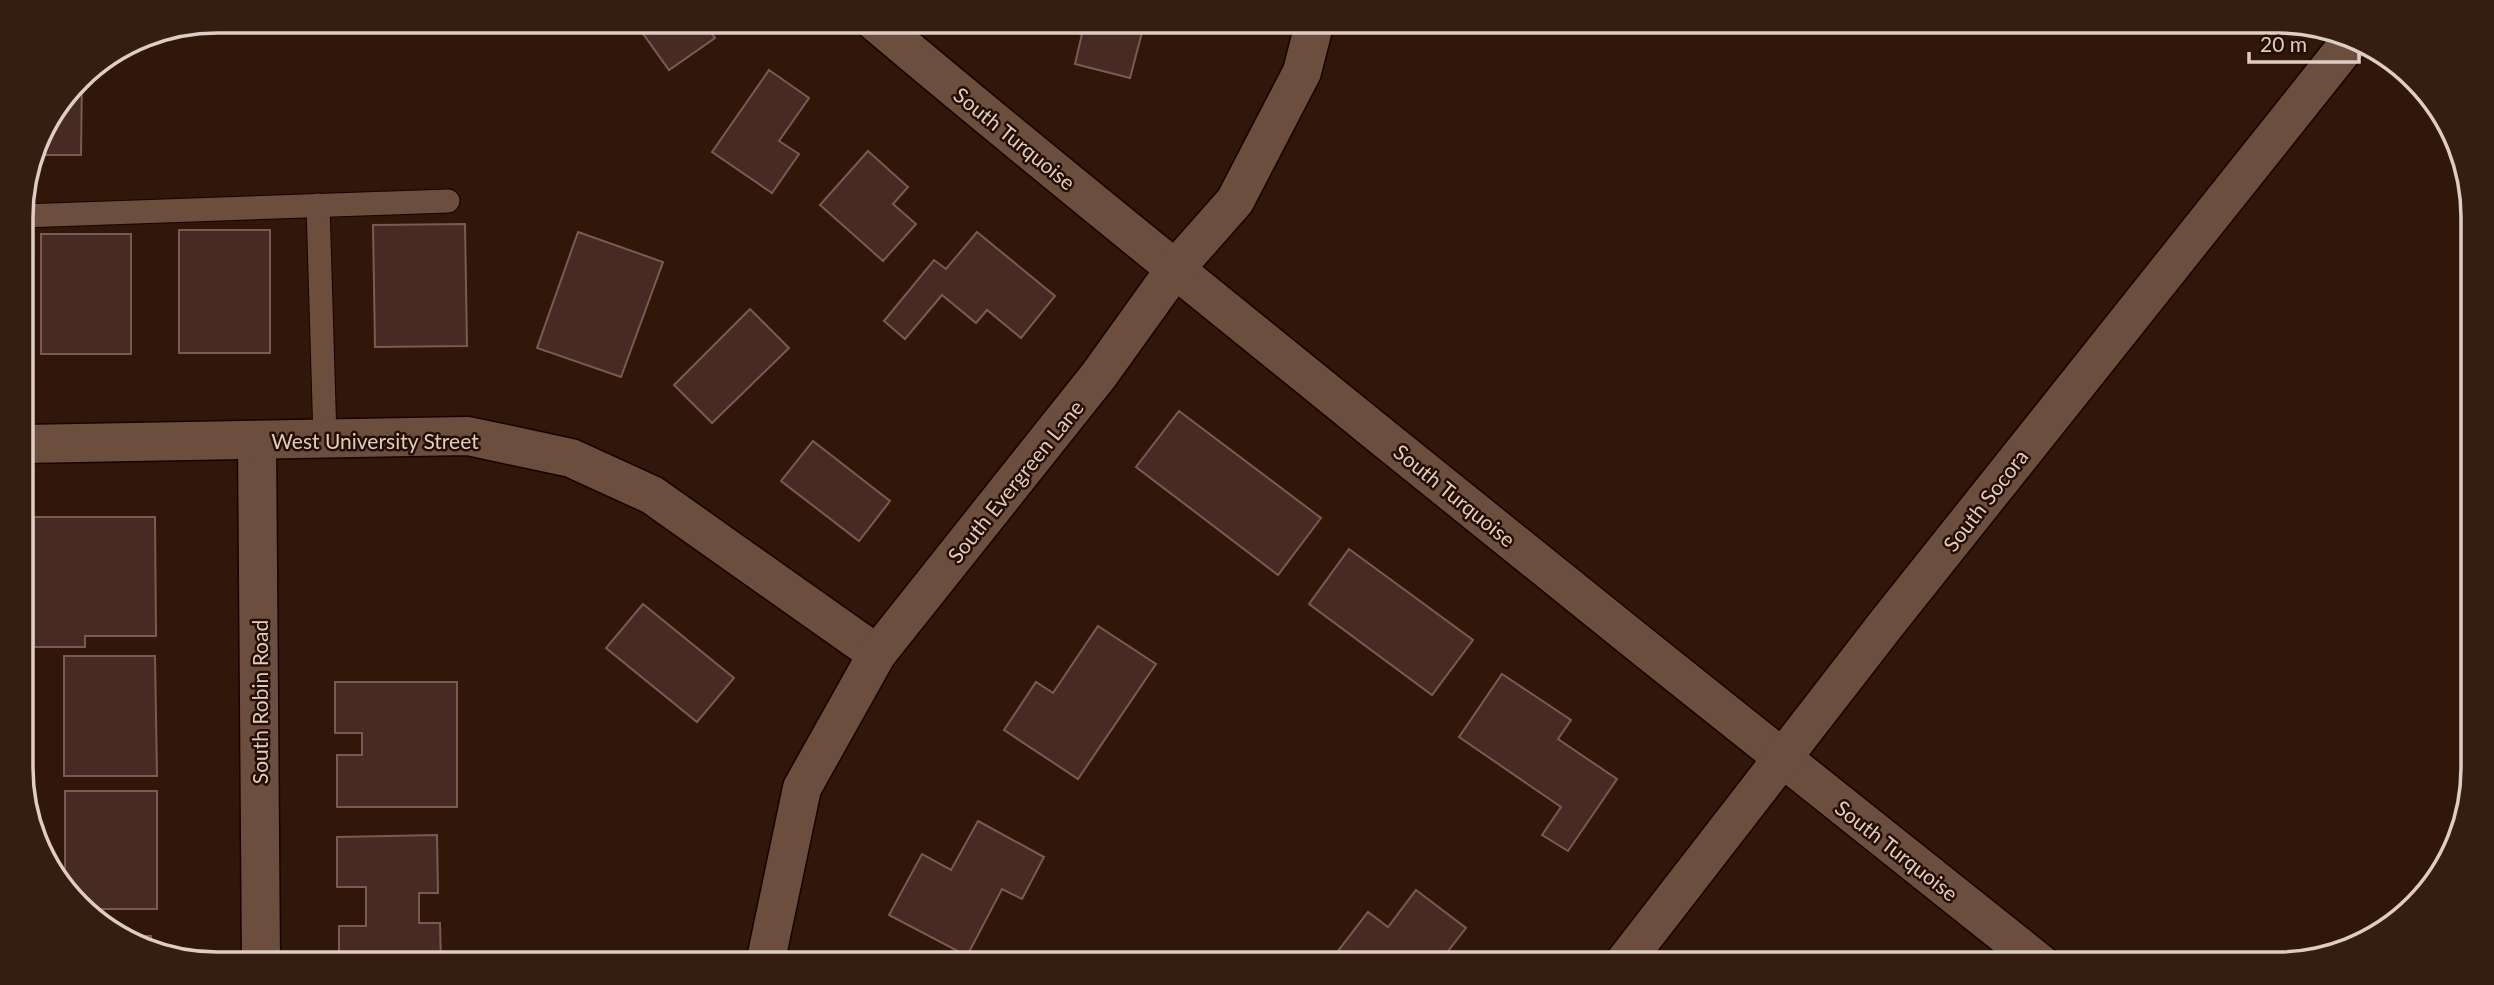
<svg xmlns="http://www.w3.org/2000/svg" width="2494" height="985" font-family="Lato,sans-serif">
	<style>
		.building { fill: #482a25; stroke: #7c5a53; stroke-width: 2 }
		.lines { fill: none; stroke-linecap: round; stroke-linejoin: round }
		.service-casing { stroke: #170300; stroke-width: 25 }
		.minor-casing { stroke: #170300; stroke-width: 41 }
		.service { stroke: #6c4e3f; stroke-width: 23 }
		.minor { stroke: #6c4e3f; stroke-width: 38 }
		.labels { text-anchor: middle; dominant-baseline: central; stroke-width: 5; stroke-linejoin: round; paint-order: stroke }
		.street-label { font-size: 21px; fill: #dfcdc4; stroke: #260e02 }
		.rim { fill: none; stroke: #dfcdc4; stroke-width: 3.5 }
	</style>
	<rect width="100%" height="100%" fill="#301709"/>
	<g class="building">
		<polygon points="634,21 703,21 715,38 669,70"/>
		<polygon points="1066,21 1145,21 1130,78 1075,64 1082,34 1064,29"/>
		<polygon points="769,70 809,98 779,141 799,154 772,193 712,152"/>
		<polygon points="82,77 81,155 35,155 41,130"/>
		<polygon points="868,151 908,187 893,204 916,224 883,261 820,205"/>
		<polygon points="465,224 467,346 375,347 373,225"/>
		<rect x="179" y="230" width="91" height="123"/>
		<polygon points="578,232 663,262 621,377 537,348"/>
		<polygon points="977,232 1055,296 1021,338 987,310 976,323 942,295 905,339 884,321 934,260 946,269"/>
		<rect x="41" y="234" width="90" height="120"/>
		<polygon points="750,309 789,348 712,423 674,385"/>
		<polygon points="1179,411 1321,518 1278,575 1136,467"/>
		<polygon points="813,441 890,501 859,541 781,481"/>
		<polygon points="34,517 155,517 156,636 85,636 85,647 34,647"/>
		<polygon points="1349,549 1473,640 1432,695 1309,604"/>
		<polygon points="643,604 734,678 697,722 606,648"/>
		<polygon points="1098,626 1156,664 1078,779 1004,730 1036,682 1053,693"/>
		<polygon points="64,656 155,656 157,776 64,776"/>
		<polygon points="1502,674 1571,720 1558,739 1617,779 1568,851 1542,835 1561,807 1459,737"/>
		<polygon points="335,682 457,682 457,807 337,807 337,755 362,755 362,733 335,733"/>
		<polygon points="65,791 157,791 157,909 87,909 69,897 65,888"/>
		<polygon points="978,821 1044,857 1022,899 1002,889 967,956 889,915 922,854 951,870"/>
		<polygon points="437,835 438,893 419,893 419,923 440,923 441,964 339,964 339,926 366,926 366,887 337,887 337,837"/>
		<polygon points="1416,890 1466,928 1438,964 1328,964 1368,912 1388,927"/>
		<polygon points="128,936 151,936 151,952"/>
	</g>
	<g class="lines">
		<defs>
			<g id="service">
				<polyline points="318,205 325,439"/>
				<polyline points="22,216 448,201"/>
			</g>
			<g id="minor">
				<path d="M 874,21 C 1037,159 1204,292 1370,427 C 1593,607 1816,786 2041,964"/>
				<polyline points="257,440 261,964"/>
				<polyline points="23,444 468,436 571,458 652,495 877,654"/>
				<polyline points="765,964 802,788 877,654 1099,375 1175,269 1235,201 1302,72 1315,21"/>
				<polyline points="1623,964 1887,623 2352,39"/>
			</g>
		</defs>
		<use href="#service" class="service-casing"/>
		<use href="#minor" class="minor-casing"/>
		<use href="#service" class="service"/>
		<use href="#minor" class="minor"/>
	</g>
	<g class="labels">
		<g class="street-label">
			<text transform="translate(1015 138) rotate(39)">South Turquoise</text>
			<text x="375" y="440">West University Street</text>
			<text transform="translate(1015 481) rotate(-51)">South Evergreen Lane</text>
			<text transform="translate(1455 495) rotate(39)">South Turquoise</text>
			<text transform="translate(1985 500) rotate(-52)">South Socora</text>
			<text transform="translate(259 702) rotate(-90)">South Robin Road</text>
			<text transform="translate(1897 850) rotate(38)">South Turquoise</text>
		</g>
	</g>
	<path d="M0 0H2494V985H0ZM217 33H2277A184 184 0 0 1 2461 217V768A184 184 0 0 1 2277 952H217A184 184 0 0 1 33 768V217A184 184 0 0 1 217 33Z" fill="#351d12" fill-rule="evenodd"/>
	<path class="rim" d="M217 33H2277A184 184 0 0 1 2461 217V768A184 184 0 0 1 2277 952H217A184 184 0 0 1 33 768V217A184 184 0 0 1 217 33Z"/>
	<path d="M2249 52v10h110v-10" fill="none" stroke="#dfcdc4" stroke-width="3.5"/>
	<text x="2260" y="52" font-size="21" fill="#dfcdc4" stroke="#260e02" stroke-width="5" paint-order="stroke">20 m</text>
</svg>
